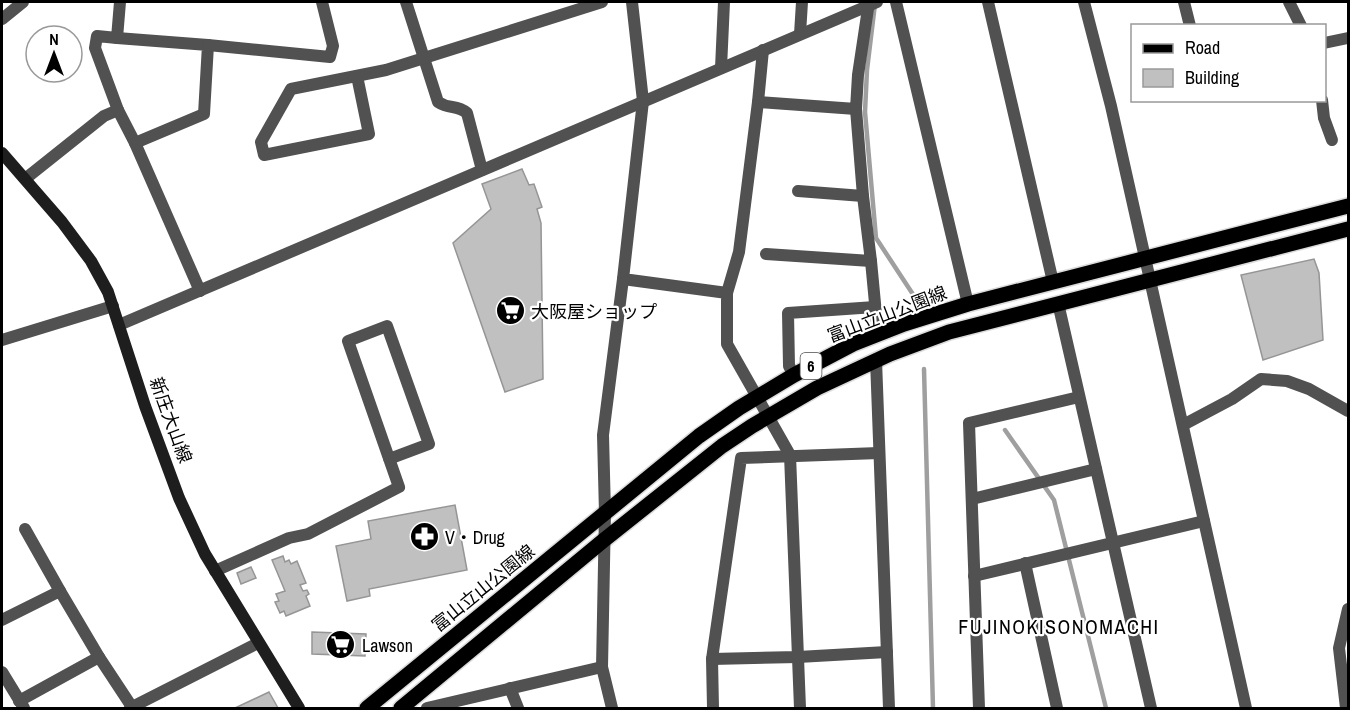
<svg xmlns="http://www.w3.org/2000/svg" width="1350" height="710" font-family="'Archivo Narrow','Noto Sans JP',sans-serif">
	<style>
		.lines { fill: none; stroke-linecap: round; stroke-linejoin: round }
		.stream { stroke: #9f9f9f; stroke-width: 4.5 }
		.building { fill: #c0c0c0; stroke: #959595; stroke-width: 1.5 }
		.primary-casing { stroke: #dbdbdb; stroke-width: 18 }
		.street { stroke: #515151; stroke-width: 12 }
		.secondary { stroke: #1e1e1e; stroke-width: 12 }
		.primary { stroke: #000; stroke-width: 15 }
		.labels { text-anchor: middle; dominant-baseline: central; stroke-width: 4.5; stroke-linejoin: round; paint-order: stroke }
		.shield { fill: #fff; stroke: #4c4c4c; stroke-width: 1.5 }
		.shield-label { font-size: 16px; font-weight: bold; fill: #000 }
		.poi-label { font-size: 18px; fill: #000; stroke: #fff; text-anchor: start }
		.street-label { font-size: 18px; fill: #000; stroke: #fff }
		.neighbourhood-label { font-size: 20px; letter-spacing: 1.5px; fill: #000; stroke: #fff }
	</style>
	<rect width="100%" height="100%" fill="#fff"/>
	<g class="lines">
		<g class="stream">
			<polyline points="875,4 867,70 865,112 876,238 918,302"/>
			<polyline points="924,369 933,708"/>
			<polyline points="1005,430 1054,500 1106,708"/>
		</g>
	</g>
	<g class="building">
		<polygon points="522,169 529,185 534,184 542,207 537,209 541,223 543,379 505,392 453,243 491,209 482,184"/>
		<polygon points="1314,259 1319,273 1323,340 1263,360 1241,275"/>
		<polygon points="455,505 467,570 369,589 370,596 347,601 336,546 371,539 368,521"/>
		<polygon points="283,556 285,562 289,560 291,564 297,561 306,583 300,585 303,591 307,590 309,594 306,596 310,606 286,616 284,611 280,613 275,602 279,601 276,594 285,591 272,560"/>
		<polygon points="251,567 256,578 241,584 237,573"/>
		<polygon points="312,632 366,634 365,656 312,654"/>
		<polygon points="269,692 278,708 235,708"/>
	</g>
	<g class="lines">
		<defs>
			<g id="primary">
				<polyline points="367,708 699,436 739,408 794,375 853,344 904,324 968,304 1348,206"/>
				<polyline points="401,708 604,540 722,446 752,426 817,388 890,354 949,332 1348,229"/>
			</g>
		</defs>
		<use href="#primary" class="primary-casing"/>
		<g class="street">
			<path d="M 406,2 L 438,102 C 450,110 456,104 467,113 L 482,170"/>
			<polyline points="632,2 643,101 623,279 727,293 727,344 790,455 800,708"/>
			<polyline points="896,2 968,304"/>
			<polyline points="988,2 1053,282"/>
			<polyline points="1084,2 1111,106 1246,708"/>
			<polyline points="1184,2 1190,26"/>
			<polyline points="1289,2 1301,26"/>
			<polyline points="2,19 23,2"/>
			<polyline points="800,34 802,2"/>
			<polyline points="117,38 208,45 204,114 135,143 118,110"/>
			<polyline points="1324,43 1348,38"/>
			<polyline points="208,45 330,57 333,46 322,2"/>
			<polyline points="763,50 758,102 856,109 858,75 869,2"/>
			<polyline points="721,68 724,2"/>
			<polyline points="357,76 369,134 264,155 261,142 291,89 386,70 602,2"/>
			<polyline points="1322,100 1324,118 1332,140"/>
			<polyline points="135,143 200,291"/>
			<polyline points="25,179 104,116 118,110 95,48 97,36 117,38 120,2"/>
			<polyline points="798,191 863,196 856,109"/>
			<polyline points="766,254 871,261 863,196"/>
			<polyline points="871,261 878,335"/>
			<polyline points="727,293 739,252 758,102"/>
			<polyline points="1058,303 1151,708"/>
			<polyline points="119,325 877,2"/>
			<polyline points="2,340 113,306"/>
			<polyline points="876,360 889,708"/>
			<polyline points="794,375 789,366 788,313 875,307"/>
			<polyline points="1183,425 1232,399 1261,379 1287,381 1309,389 1348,411"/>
			<polyline points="879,453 741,458 712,659 798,657 887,652"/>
			<polyline points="972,499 1096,469"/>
			<polyline points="25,529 60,591"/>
			<polyline points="1025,563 1057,708"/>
			<polyline points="215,571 289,538 308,534 399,487 348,341 387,326 429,444 389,459"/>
			<polyline points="974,576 1204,521"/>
			<polyline points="2,620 60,591 99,657 19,701"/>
			<polyline points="99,657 132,707"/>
			<polyline points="712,659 713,708"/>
			<polyline points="2,672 24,708"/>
			<polyline points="510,688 518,708"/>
			<polyline points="130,708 258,643"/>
			<polyline points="427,708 602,667"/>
			<polyline points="612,708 602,667 605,513 603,435 623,279"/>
			<polyline points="979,708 969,423 1079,397"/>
			<polyline points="1346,708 1339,648 1348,609"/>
		</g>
		<polyline class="secondary" points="2,153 62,222 91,261 108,292 145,406 179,498 205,554 299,708"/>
		<use href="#primary" class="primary"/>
	</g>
	<defs>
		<symbol id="supermarket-disc" viewBox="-11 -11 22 22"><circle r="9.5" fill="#000" stroke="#fff"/><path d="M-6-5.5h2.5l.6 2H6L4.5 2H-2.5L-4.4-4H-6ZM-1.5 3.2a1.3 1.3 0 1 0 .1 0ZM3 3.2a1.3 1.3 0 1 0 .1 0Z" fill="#fff"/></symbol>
		<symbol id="pharmacy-disc" viewBox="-11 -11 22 22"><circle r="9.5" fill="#000" stroke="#fff"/><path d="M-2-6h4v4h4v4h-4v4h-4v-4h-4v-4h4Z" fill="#fff"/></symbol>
	</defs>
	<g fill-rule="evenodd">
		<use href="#supermarket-disc" x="494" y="294" width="33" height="33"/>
		<use href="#pharmacy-disc" x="408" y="520" width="33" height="33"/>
		<use href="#supermarket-disc" x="324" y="628" width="33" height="33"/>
	</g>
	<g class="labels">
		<rect class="shield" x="800.5" y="353" width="21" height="26" rx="4.5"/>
		<g class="shield-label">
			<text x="811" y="366">6</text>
		</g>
		<g class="poi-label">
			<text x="531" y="311">大阪屋ショップ</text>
			<text x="445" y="537">V・Drug</text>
			<text x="362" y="645">Lawson</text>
		</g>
		<g class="street-label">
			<text transform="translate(887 314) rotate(-21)">富山立山公園線</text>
			<text transform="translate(171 420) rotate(70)">新庄大山線</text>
			<text transform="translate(483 588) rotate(-39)">富山立山公園線</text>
		</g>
		<g class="neighbourhood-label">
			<text x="1059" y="626">FUJINOKISONOMACHI</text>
		</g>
	</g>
	<rect width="1350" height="710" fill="none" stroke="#000000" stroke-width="6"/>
	<rect x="1131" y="24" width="195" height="78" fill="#ffffff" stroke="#999999" stroke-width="1.5"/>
	<rect x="1143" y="44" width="30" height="9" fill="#000000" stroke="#999999" stroke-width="1.5"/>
	<text x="1185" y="54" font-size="18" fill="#000000">Road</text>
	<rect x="1143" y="69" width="30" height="18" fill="#c0c0c0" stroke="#999999" stroke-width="1.5"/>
	<text x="1185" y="84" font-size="18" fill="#000000">Building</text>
	<g transform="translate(54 54)"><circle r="28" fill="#ffffff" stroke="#999999" stroke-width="1.5"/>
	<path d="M0-4.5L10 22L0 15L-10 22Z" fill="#000000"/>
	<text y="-9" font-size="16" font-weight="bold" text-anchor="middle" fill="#000000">N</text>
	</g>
</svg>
